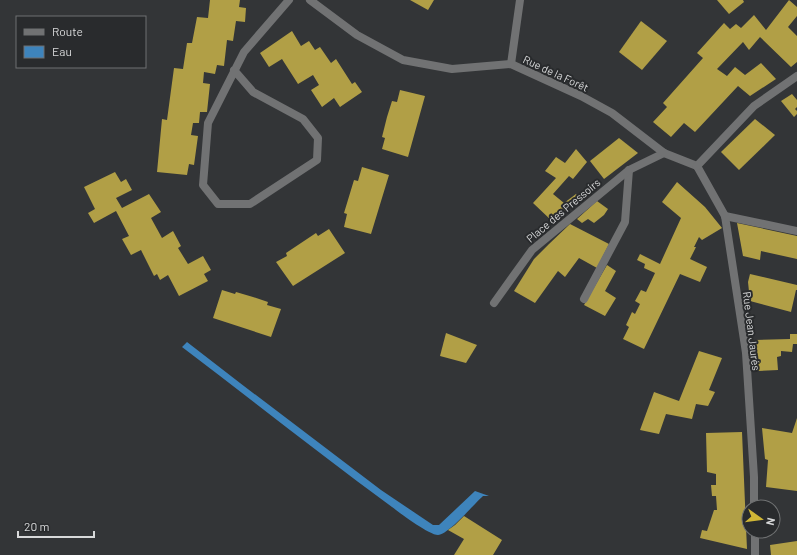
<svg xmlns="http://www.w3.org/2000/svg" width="797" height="555" font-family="Barlow,sans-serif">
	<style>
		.water { fill: #3e84bc }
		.building { fill: #b19f46 }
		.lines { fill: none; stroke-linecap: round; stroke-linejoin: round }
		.service { stroke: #717273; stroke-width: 8 }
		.minor { stroke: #717273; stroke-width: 8 }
		.labels { text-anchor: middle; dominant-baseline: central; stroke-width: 4; stroke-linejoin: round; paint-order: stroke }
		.street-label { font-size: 11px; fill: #d8d9da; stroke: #292b2d }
	</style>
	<rect width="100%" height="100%" fill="#333537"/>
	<path class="water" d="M 187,342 L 240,383 L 381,490 L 433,525 L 439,525 L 475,491 L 489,496 L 483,496 C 474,504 448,535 438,535 C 429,535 400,513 392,507 C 321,455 252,400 182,347 Z"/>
	<g class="building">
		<polygon points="210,0 240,0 239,7 246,8 245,22 236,21 233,41 227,40 224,66 217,65 215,74 204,72 203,83 210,84 207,112 200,112 199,123 193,123 191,135 198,136 194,165 189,164 187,175 157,172 162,119 167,120 174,68 183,69 187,43 192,43 197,17 208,18"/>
		<polygon points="410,0 434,0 428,10"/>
		<polygon points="717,0 743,0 744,2 729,14"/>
		<polygon points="789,0 797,7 797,16 788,27 797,36 797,62 791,67 760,37 749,50 743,42 717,69 727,76 735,67 745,75 761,63 776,79 750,96 738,86 695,132 684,123 671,137 653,122 667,107 663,103 703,58 697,53 724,23 730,29 736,24 741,28 754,15 766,30"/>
		<polygon points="641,21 667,41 642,70 619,52"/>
		<polygon points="292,31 301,46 309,41 315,50 320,47 331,63 336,59 352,84 355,82 362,92 340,107 334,98 322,107 311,90 319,85 313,75 298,84 282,59 269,67 260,53"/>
		<polygon points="400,90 425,96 408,157 382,149 385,138 382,137 387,117 392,101 397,102"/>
		<polygon points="792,94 797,100 797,107 795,109 797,111 797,114 794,117 781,101"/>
		<polygon points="755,119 775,135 739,170 721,152"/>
		<polygon points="619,138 638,153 604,179 590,161"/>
		<polygon points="576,149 587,162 573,179 569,176 553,194 564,203 576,194 580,199 552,221 533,203 556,178 545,171 556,157 565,163"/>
		<polygon points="362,167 389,175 371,234 344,227 347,214 344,213 354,180 358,181"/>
		<polygon points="115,172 121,182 126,179 132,190 116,198 122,208 149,194 161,212 151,218 162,238 173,231 181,246 178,248 188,264 203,256 211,270 204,274 208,281 179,296 168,275 160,280 157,274 154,276 141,250 131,255 122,239 129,236 116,211 94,223 88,213 95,209 84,187"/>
		<polygon points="677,182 705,207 722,228 702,240 699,237 694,247 696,247 690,259 707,267 700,282 680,274 644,349 623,339 629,327 626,325 632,312 635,314 640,304 635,301 641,290 646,292 655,273 644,268 645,264 637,260 640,254 660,264 681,218 662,202"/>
		<polygon points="597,201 608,209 604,215 594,223 588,219 582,223 577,219"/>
		<polygon points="737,223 797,236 797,259 761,251 760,260 743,256"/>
		<polygon points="570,224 609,244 597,268 579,258 565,277 558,271 535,303 514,291 534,259 549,244"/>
		<polygon points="329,229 345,253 293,286 276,262 287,256 286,253 316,233 318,236"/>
		<polygon points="607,265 616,271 605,291 616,298 605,316 584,305"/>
		<polygon points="750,274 797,285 797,290 796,290 791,312 750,301 748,282"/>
		<polygon points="222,290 235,294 236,292 253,297 268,302 267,305 281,309 271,337 213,318"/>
		<polygon points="446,333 477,345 466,363 440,356"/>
		<polygon points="790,334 797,334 797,344 793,344 792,352 781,351 781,356 777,357 778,370 758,371 755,340 790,339"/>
		<polygon points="699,351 722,358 709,390 715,392 708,406 696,404 692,419 666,414 659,434 640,430 654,392 679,401"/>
		<polygon points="797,418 797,491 766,487 768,460 765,459 762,428 792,433"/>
		<polygon points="742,432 746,527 747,549 700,538 702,530 707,531 714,510 717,510 716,496 712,496 711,485 716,485 716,474 707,472 706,433"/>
		<polygon points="464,516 502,540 493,555 454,555 464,539 448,530 455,525"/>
		<polygon points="797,541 797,555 771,555 770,545"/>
	</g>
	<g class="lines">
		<g class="service">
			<polyline points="725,216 797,231"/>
			<polyline points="584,299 625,222 629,170"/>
			<polyline points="494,303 532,250 629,170 664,153"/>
		</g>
		<g class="minor">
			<polyline points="310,0 357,35 403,60 452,69 511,64 581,96 612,113 664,153 697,166"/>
			<polyline points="511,64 520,0"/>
			<polyline points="234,70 253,92 303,119 318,138 317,160 250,204 218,204 203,185 208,123 244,52 289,0"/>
			<polyline points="697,166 725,216 746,353 754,477 754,507"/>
			<polyline points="697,166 754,106 797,76"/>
			<polyline points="755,531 755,555"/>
		</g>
	</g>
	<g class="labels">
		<g class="street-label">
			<text transform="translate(556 73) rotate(25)">Rue de la Forêt</text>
			<text transform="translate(563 210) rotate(-40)">Place des Pressoirs</text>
			<text transform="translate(752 331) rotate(83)">Rue Jean Jaurès</text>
		</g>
	</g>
	<rect x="16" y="16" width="130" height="52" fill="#292b2d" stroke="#6f7172"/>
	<rect x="24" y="29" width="20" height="6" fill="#717273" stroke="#6f7172"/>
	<text x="52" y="36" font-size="12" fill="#d8d9da">Route</text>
	<rect x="24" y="46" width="20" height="12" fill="#3e84bc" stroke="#6f7172"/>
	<text x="52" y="56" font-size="12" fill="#d8d9da">Eau</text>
	<g transform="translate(761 519) rotate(104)"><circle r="19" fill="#292b2d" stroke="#6f7172"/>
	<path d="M0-3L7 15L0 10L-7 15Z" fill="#d0b736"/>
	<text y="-6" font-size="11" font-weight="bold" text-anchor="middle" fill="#d8d9da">N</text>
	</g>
	<path d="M18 531v6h76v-6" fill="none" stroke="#d8d9da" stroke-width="2"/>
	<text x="24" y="531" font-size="12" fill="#d8d9da" stroke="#292b2d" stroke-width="3" paint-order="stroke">20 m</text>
</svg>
